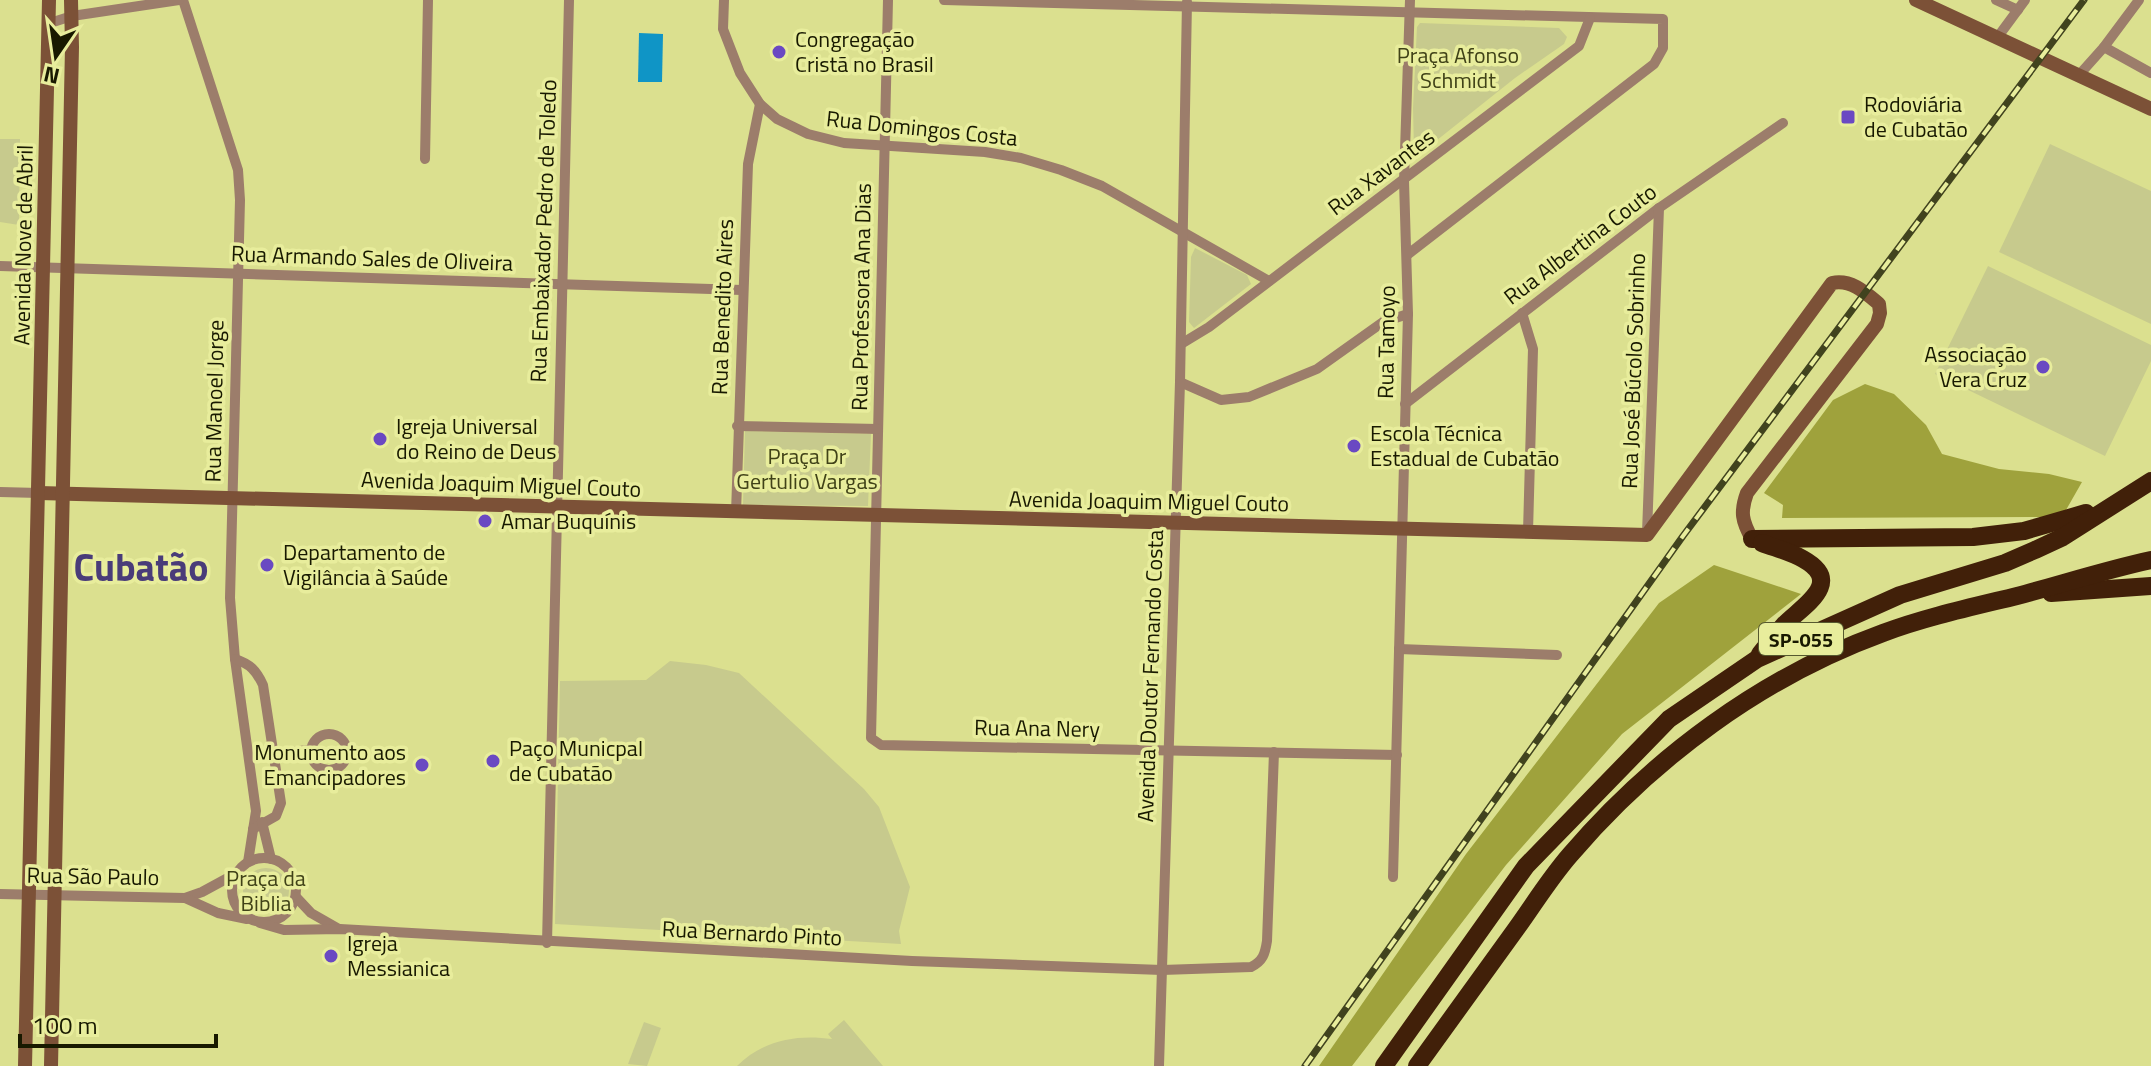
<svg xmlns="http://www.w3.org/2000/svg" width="2151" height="1066" font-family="'Titillium Web',sans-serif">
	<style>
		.green { fill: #c7ca8d }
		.forest { fill: #9fa23c }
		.water { fill: #0f95c6 }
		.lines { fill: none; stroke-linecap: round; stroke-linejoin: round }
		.street { stroke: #9c7d6b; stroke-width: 10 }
		.secondary { stroke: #7c5137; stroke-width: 14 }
		.highway { stroke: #412009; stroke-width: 18 }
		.rail-casing { stroke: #41431e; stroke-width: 7 }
		.rail { stroke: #e8ed9c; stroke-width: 4; stroke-dasharray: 12; stroke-linecap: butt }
		.poi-dot { fill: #6a49c2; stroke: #e8ed9c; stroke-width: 3 }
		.labels { text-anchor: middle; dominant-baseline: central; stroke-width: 7; stroke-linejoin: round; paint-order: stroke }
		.shield { fill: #e8ed9c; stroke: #56592f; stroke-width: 2 }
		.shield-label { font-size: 20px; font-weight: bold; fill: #181900 }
		.poi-label { font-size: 22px; fill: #181900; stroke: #e8ed9c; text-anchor: start }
		.park-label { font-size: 22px; fill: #404218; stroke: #e8ed9c }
		.street-label { font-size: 22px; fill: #181900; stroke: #e8ed9c }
		.town-label { font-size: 38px; font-weight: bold; fill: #493c79; stroke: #e8ed9c }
	</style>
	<rect width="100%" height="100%" fill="#dbe08f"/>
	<g class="green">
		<polygon points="1420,23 1559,28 1567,37 1564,44 1515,78 1417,156 1414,151 1413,108 1417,27"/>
		<polygon points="0,112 0,139 20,139 19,225 0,222"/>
		<polygon points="2050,144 2151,191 2151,324 1999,252"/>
		<polygon points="1195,248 1247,275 1251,284 1194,328 1189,322 1191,257"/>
		<polygon points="1988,266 2151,345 2151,361 2105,456 1935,374"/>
		<polygon points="745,431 871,434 868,506 743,505"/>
		<polygon points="670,661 706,665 739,673 864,789 879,807 910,887 899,931 901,944 555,924 560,681 646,680"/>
		<circle cx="266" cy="891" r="23"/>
		<path d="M 844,1020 L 883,1066 L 737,1066 C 763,1040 797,1034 832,1039 L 828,1034 Z"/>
		<polygon points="644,1022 661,1028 647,1066 628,1064"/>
	</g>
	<g class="forest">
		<polygon points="1865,384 1894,394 1926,425 1942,454 1999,469 2049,474 2082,482 2062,517 1782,518 1783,505 1764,493 1833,400"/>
		<polygon points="1714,565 1801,594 1622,734 1506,865 1352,1066 1319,1066 1466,854 1659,603"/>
	</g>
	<polygon class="water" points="639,33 663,34 662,82 638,82"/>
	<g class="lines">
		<g class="street">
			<polyline points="183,0 238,170 240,200 230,598 235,659 256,811 248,862"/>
			<polyline points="724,0 723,29 740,73 760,104 777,119 808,134 844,143 985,152 1021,158 1061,170 1102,186 1269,281"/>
			<polyline points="888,0 871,738 881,745 1397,755"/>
			<polyline points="944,0 1663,19 1663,48 1654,64 1407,255"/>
			<polyline points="1996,0 2018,10"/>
			<polyline points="50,23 72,16 179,0"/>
			<polyline points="1997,38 2025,0"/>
			<polyline points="2104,47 2151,73"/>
			<polyline points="2079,75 2104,47 2139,0"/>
			<polyline points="425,159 428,0"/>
			<polyline points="0,266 742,290"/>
			<polyline points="1522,313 1533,349 1528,532"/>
			<polyline points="1181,344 1209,327 1579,46 1590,18"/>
			<polyline points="1180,382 1221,400 1249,397 1317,369 1383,322 1408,314"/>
			<polyline points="1405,404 1659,208 1783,123"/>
			<polyline points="737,426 878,429"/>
			<polyline points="0,492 39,493"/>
			<polyline points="736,513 748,164 760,104"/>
			<polyline points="1647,533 1659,208"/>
			<polyline points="1399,649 1557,655"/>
			<path d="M 235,659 C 250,664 256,670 263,685 L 281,803 L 276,816 L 253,829"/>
			<circle cx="329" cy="752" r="18"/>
			<polyline points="274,753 311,750"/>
			<polyline points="262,822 271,859"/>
			<circle cx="264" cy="890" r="32"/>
			<polyline points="1393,877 1408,314 1404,181 1410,0"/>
			<polyline points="0,894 185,898 202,892 237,873"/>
			<polyline points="296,897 311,913 339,929"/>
			<polyline points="185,898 218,913 247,919"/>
			<path d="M 260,923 L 284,930 L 340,929 L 912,961 L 1162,970 L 1251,967 C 1263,961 1265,954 1267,941 L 1274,752"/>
			<polyline points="547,943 569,0"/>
			<polyline points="1159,1066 1180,382 1187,2"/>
		</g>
		<g class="secondary">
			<polyline points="1916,0 2151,109"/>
			<path d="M 39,493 L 1647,535 L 1832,283 C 1851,279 1865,292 1879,304 L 1880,313 L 1877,324 L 1747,493 C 1740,512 1742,521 1752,539"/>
			<polyline points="25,1066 49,0"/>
			<polyline points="51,1066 72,47 71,0"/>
		</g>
		<g class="highway">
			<polyline points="1752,539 1973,537 2024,531 2086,513"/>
			<polyline points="2051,593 2151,586"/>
			<path d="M 1760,654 C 1768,644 1776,634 1784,625 C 1801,607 1846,583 1803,559 C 1791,552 1775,548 1762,543"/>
			<polyline points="1384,1066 1526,866 1669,719 1757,659 1900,595 2005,563 2035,550 2063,537 2151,481"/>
			<path d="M 1417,1066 C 1450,1020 1483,974 1516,929 C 1534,904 1550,878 1570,855 C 1653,758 1762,677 1883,633 C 1926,617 1972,607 2017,596 C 2062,584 2105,570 2151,560"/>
		</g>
		<defs>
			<polyline id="rail" points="1305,1066 1683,536 2084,0"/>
		</defs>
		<use href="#rail" class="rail-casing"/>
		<use href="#rail" class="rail"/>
	</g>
	<g class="poi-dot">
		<circle cx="779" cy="52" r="8"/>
		<rect x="1840" y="109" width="16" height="16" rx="4"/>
		<circle cx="2043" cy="367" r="8"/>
		<circle cx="380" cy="439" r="8"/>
		<circle cx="1354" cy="446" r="8"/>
		<circle cx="485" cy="521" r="8"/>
		<circle cx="267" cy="565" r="8"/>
		<circle cx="493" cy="761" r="8"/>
		<circle cx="422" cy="765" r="8"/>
		<circle cx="331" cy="956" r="8"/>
	</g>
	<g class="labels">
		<rect class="shield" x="1759" y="623" width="84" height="32" rx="6"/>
		<g class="shield-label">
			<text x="1801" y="639">SP-055</text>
		</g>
		<g class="poi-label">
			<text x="795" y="39">Congregação<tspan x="795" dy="25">Cristã no Brasil</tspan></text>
			<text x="1864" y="104">Rodoviária<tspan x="1864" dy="25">de Cubatão</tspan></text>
			<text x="2027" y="354" text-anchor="end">Associação<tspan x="2027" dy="25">Vera Cruz</tspan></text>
			<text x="396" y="426">Igreja Universal<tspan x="396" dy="25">do Reino de Deus</tspan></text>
			<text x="1370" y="433">Escola Técnica<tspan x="1370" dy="25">Estadual de Cubatão</tspan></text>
			<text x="501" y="521">Amar Buquínis</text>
			<text x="283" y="552">Departamento de<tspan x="283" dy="25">Vigilância à Saúde</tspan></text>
			<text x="509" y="748">Paço Municpal<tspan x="509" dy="25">de Cubatão</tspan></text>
			<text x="406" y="752" text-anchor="end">Monumento aos<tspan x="406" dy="25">Emancipadores</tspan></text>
			<text x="347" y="943">Igreja<tspan x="347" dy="25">Messianica</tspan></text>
		</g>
		<g class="park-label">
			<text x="1458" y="55">Praça Afonso<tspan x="1458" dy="25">Schmidt</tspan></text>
			<text x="807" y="456">Praça Dr<tspan x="807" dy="25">Gertulio Vargas</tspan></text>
			<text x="266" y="878">Praça da<tspan x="266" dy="25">Biblia</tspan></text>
		</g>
		<g class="street-label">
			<text transform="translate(922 128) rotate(6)">Rua Domingos Costa</text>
			<text transform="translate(1381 172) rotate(-37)">Rua Xavantes</text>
			<text transform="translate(543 231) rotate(-88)">Rua Embaixador Pedro de Toledo</text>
			<text transform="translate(1580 244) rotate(-37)">Rua Albertina Couto</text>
			<text transform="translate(23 245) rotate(-89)">Avenida Nove de Abril</text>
			<text transform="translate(372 258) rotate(2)">Rua Armando Sales de Oliveira</text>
			<text transform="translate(861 297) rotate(-89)">Rua Professora Ana Dias</text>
			<text transform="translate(722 307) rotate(-88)">Rua Benedito Aires</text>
			<text transform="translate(1386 342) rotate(-89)">Rua Tamoyo</text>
			<text transform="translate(1633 371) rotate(-88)">Rua José Búcolo Sobrinho</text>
			<text transform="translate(214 401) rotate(-89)">Rua Manoel Jorge</text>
			<text transform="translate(501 484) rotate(2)">Avenida Joaquim Miguel Couto</text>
			<text transform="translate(1149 501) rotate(1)">Avenida Joaquim Miguel Couto</text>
			<text transform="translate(1150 676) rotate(-88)">Avenida Doutor Fernando Costa</text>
			<text transform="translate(1037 728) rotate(1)">Rua Ana Nery</text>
			<text transform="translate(93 876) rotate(1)">Rua São Paulo</text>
			<text transform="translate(752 933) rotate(3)">Rua Bernardo Pinto</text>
		</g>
		<g class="town-label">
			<text x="141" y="567">Cubatão</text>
		</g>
	</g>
	<g transform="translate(56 56) rotate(193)" stroke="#e8ed9c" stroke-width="6" paint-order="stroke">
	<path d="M0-6L14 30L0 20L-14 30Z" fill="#181900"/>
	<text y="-12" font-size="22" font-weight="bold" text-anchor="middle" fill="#181900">N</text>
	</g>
	<path d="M20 1034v12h196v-12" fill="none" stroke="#181900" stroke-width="4"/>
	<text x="32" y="1034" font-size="24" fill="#181900" stroke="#e8ed9c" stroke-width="6" paint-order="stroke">100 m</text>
</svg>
